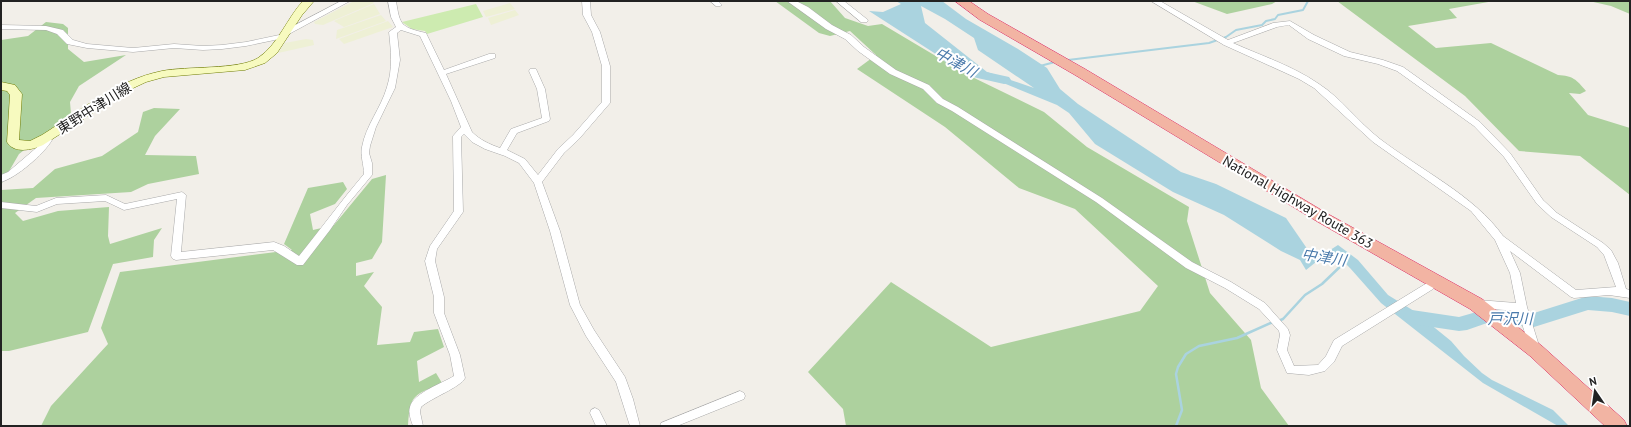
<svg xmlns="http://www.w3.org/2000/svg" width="1631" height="427" font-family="'PT Sans','Noto Sans JP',sans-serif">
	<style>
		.farmland { fill: #eef0d5 }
		.grass { fill: #cdebb0 }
		.forest { fill: #add19e }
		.water { fill: #aad3df; fill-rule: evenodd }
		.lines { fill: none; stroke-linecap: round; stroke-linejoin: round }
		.stream-far1 { stroke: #aad3df; stroke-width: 2 }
		.stream { stroke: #aad3df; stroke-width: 2.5 }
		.river { fill: #aad3df; fill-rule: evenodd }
		.minor-casing { stroke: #a9a9a9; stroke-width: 1 }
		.secondary-casing { stroke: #707d05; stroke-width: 1 }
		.trunk-casing { stroke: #dc2a67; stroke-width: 1 }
		.minor { fill: #fff; fill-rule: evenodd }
		.secondary { fill: #f7fabf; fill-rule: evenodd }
		.trunk { fill: #f2b4a3; fill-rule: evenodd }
		.labels { text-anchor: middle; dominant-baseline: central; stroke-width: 4; stroke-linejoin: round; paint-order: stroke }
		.street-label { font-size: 14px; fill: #222; stroke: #fff }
		.water-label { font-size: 15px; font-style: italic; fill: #4a7aab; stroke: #fff }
	</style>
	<rect width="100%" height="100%" fill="#f2efe9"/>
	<g class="farmland">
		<polygon points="354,1 372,1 374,3 323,25 315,24 314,22"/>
		<polygon points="510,3 515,9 486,17 483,11"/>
		<polygon points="374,4 380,14 344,27 334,21"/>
		<polygon points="515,10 519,15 491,25 488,18"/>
		<polygon points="381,15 386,21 336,39 337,30"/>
		<polygon points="388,21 393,27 344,44 339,39"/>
		<polygon points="306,39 313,40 314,45 278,53 285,43"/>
	</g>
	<polygon class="grass" points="476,4 483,17 427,34 425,31 412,29 402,22"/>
	<g class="forest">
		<polygon points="775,1 830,1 845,18 868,26 882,24 966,74 1044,112 1087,147 1189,207 1187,221 1210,293 1251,340 1261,388 1289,426 846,426 843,409 808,372 891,282 991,347 1140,311 1158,286 1075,209 1019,188 945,127 857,69 876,55 850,31 830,36 819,33"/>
		<polygon points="1192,1 1277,1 1272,4 1227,14"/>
		<path d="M 1337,1 L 1494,1 L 1449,9 L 1457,18 L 1408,26 L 1436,48 L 1491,43 L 1558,75 C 1573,76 1576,79 1586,91 L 1580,94 L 1569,93 L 1588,115 L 1630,128 L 1630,195 L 1580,156 L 1519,151 L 1465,96 Z"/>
		<polygon points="1589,1 1630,1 1630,14 1611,6"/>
		<polygon points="46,22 63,24 68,28 68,49 84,62 126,55 79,86 70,102 71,114 19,154 1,185 1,40 28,36"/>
		<polygon points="154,108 180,109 155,136 145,155 196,156 199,174 148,184 131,192 36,198 15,213 23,221 58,211 109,207 108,236 110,244 162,228 154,240 153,257 113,264 88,332 9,351 1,351 1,190 33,188 55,169 102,156 138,132 143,112"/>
		<path d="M 386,175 L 382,242 L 372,259 L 356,263 L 356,276 L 374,272 L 364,286 L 382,307 L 377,345 L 410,342 L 414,332 L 438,329 L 444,347 L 417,361 L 419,382 L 436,373 L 442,383 C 414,396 410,393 408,426 L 41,426 L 51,406 L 108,344 L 101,328 L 120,272 L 292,250 L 284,244 L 308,188 L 343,182 L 347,189 L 335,204 L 310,214 L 313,230 L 334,225 L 372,179 Z"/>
	</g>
	<path class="water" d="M 896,1 L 942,1 L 966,19 L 1018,49 L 1047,68 L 1060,89 L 1078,104 L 1181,172 L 1216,184 L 1286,218 L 1308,250 L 1327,252 L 1338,245 L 1358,260 L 1388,295 L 1414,311 L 1451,341 L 1464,356 L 1482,373 L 1492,380 L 1553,410 L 1569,426 L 1558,426 L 1483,383 L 1381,303 L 1350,268 L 1343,261 L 1336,258 L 1321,258 L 1306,270 L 1300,260 L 1281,251 L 1224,215 L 1173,192 L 1095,144 L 1069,113 L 1057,105 L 942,58 L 869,11 L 883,12 L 901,4 ZM 921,6 L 945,19 L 974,38 L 978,50 L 1034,88 L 987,72 L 925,23 Z"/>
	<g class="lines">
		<g class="stream-far1">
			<polyline points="1068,60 1209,43 1226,37 1236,30 1262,25 1266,21 1275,19 1278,15 1303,10 1308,1"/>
			<polyline points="1040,66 1055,62"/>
		</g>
		<g class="stream">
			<polyline points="1278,321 1283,319 1305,295 1322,284 1346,261"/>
			<polyline points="1176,426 1182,410 1176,374 1178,367 1186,354 1199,346 1237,338 1273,322"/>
		</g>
		<g class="river">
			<polygon points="951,56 966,61 982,71 1009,77 1011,80 1009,83 1004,84 973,77 946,63 944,60 946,57"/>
			<polygon points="1588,296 1612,298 1630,302 1630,316 1612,312 1588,310 1534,327 1487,323 1467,330 1459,331 1412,324 1406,322 1403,317 1406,312 1412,310 1459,317 1487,309 1534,313"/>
		</g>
		<defs>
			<g id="minor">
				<polygon points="341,1 350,1 289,34 286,34 282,32"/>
				<path d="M 388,1 L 396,1 C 400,26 401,27 426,33 L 444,70 L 489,54 L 495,54 L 495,58 L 446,74 L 472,132 C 480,140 489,144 500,148 L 511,129 L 542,118 L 537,89 L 529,71 L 530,69 L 536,69 L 545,89 L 550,119 L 549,121 L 517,133 L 507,150 L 525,159 L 538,175 L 558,149 L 573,135 L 602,102 L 602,66 L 592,32 L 583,15 L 582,1 L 590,1 L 591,15 L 600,32 L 610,66 L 610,103 L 579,139 L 564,153 L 542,182 L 560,231 L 580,305 L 594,330 L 625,377 L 633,399 L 640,426 L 630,426 L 616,382 L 586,336 L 570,305 L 550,231 L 534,183 L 519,163 L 505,156 L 485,149 L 472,142 L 464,134 L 461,137 L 463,212 L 437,249 L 435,261 L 444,297 L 444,313 L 460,355 L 465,378 C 461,387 431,398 421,407 L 420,412 L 423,426 L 413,426 C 411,420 408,413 410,407 C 413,393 443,383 454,376 L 450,355 L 434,313 L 434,297 L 425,261 L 430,246 L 454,211 L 453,136 L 461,127 L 451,101 L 420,36 L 401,30 L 397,33 L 400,60 L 395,88 L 376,127 L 370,146 L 369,153 L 372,163 L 372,175 L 347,205 L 330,230 L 303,265 L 297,265 L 273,250 L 176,260 L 173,259 L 171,256 L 177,199 L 124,210 L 105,201 L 57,204 L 37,212 L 1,208 L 1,202 L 36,206 L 56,198 L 106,195 L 125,204 L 182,192 L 186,195 L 181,252 L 274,242 L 284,246 L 299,256 C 321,229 341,201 364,174 C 364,165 360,155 362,147 C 366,125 381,108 387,87 C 393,68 391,51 389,32 L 396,27 L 391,17 Z"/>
				<polygon points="710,1 718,1 722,5 720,6 716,6"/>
				<polygon points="787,1 796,1 808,7 832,25 851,35 864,47 896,70 929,85 943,99 958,107 1102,198 1192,262 1231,282 1265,303 1288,329 1290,335 1287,350 1294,366 1318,365 1326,356 1334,340 1427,283 1433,277 1439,277 1441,280 1433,289 1342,346 1334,362 1325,371 1309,375 1287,373 1277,350 1280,335 1279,331 1259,309 1225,288 1186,268 1096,202 952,111 937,103 923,89 890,74 858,51 845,39 826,29"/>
				<polygon points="836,1 844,1 868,20 867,22 861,22"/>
				<path d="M 1151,1 L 1160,1 L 1228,40 L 1273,23 L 1290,21 L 1314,35 L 1350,52 L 1383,60 L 1403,67 L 1480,122 L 1510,153 L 1543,200 L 1557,213 L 1603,243 L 1611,250 L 1618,263 L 1626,289 L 1630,290 L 1630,298 L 1609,295 L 1574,298 L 1571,297 L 1510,251 L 1520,273 L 1527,307 L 1540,349 L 1539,352 L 1535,353 L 1531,352 L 1518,311 L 1478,308 L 1475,307 L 1473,304 L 1475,301 L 1478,300 L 1516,303 L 1510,273 L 1495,240 L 1471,211 L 1373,142 L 1314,88 L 1299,79 L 1224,45 ZM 1289,25 L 1308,39 L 1344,56 L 1378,64 L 1397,71 L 1474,126 L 1504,157 L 1537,204 L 1551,217 L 1597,247 L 1604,255 L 1616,287 L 1576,290 L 1503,236 C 1474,195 1419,169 1380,139 C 1358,122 1341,98 1319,84 C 1293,66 1262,56 1233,43 L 1277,27 Z"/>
				<polygon points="1,25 46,26 63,30 73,40 87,44 133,48 174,44 203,46 222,45 246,42 284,34 288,36 284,38 246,46 222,49 203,50 174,48 133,52 87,48 67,44 57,34 46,30 1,29"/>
				<path d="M 46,135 L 49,136 L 52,140 C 44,154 16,178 1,182 L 1,175 L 8,172 L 42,143 L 44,140 L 42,138 Z"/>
				<polygon points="740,391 744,393 745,396 744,399 677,426 660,426 661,423"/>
				<polygon points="595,408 599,410 607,426 596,426 590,413 591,410"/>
			</g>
			<path id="secondary" d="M 303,1 L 314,1 L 302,15 L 277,53 L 265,63 L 245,70 L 164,77 L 146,82 L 127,91 L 43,145 C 32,150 14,154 7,142 L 10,95 L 7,91 L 1,90 L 1,82 L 15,85 L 22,94 L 19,140 L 30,141 L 42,135 C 80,111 117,80 162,71 C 186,66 239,70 258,58 C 278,45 287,18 303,1 Z"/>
			<polygon id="trunk" points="955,1 969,1 988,14 1085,69 1328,214 1482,299 1542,346 1624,420 1627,426 1605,426 1530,356 1470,309 1318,222 1075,75 980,20"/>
		</defs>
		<use href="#minor" class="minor-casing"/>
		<use href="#secondary" class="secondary-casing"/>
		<use href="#trunk" class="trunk-casing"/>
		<use href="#minor" class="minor"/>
		<use href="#secondary" class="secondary"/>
		<use href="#trunk" class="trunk"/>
	</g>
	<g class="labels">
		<g class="street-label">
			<text transform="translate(94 108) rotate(-32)">東野中津川線</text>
			<text transform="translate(1298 202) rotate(30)">National Highway Route 363</text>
		</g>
		<g class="water-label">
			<text transform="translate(956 62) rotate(29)">中津川</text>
			<text transform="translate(1324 257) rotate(9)">中津川</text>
			<text x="1510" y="318">戸沢川</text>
		</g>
	</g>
	<rect width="1631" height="427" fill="none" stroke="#222222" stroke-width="4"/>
	<g transform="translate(1595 391) rotate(347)" stroke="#ffffff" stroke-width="3" paint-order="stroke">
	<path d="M0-3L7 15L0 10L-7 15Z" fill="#222222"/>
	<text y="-6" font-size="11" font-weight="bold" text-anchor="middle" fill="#222222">N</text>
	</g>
</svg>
